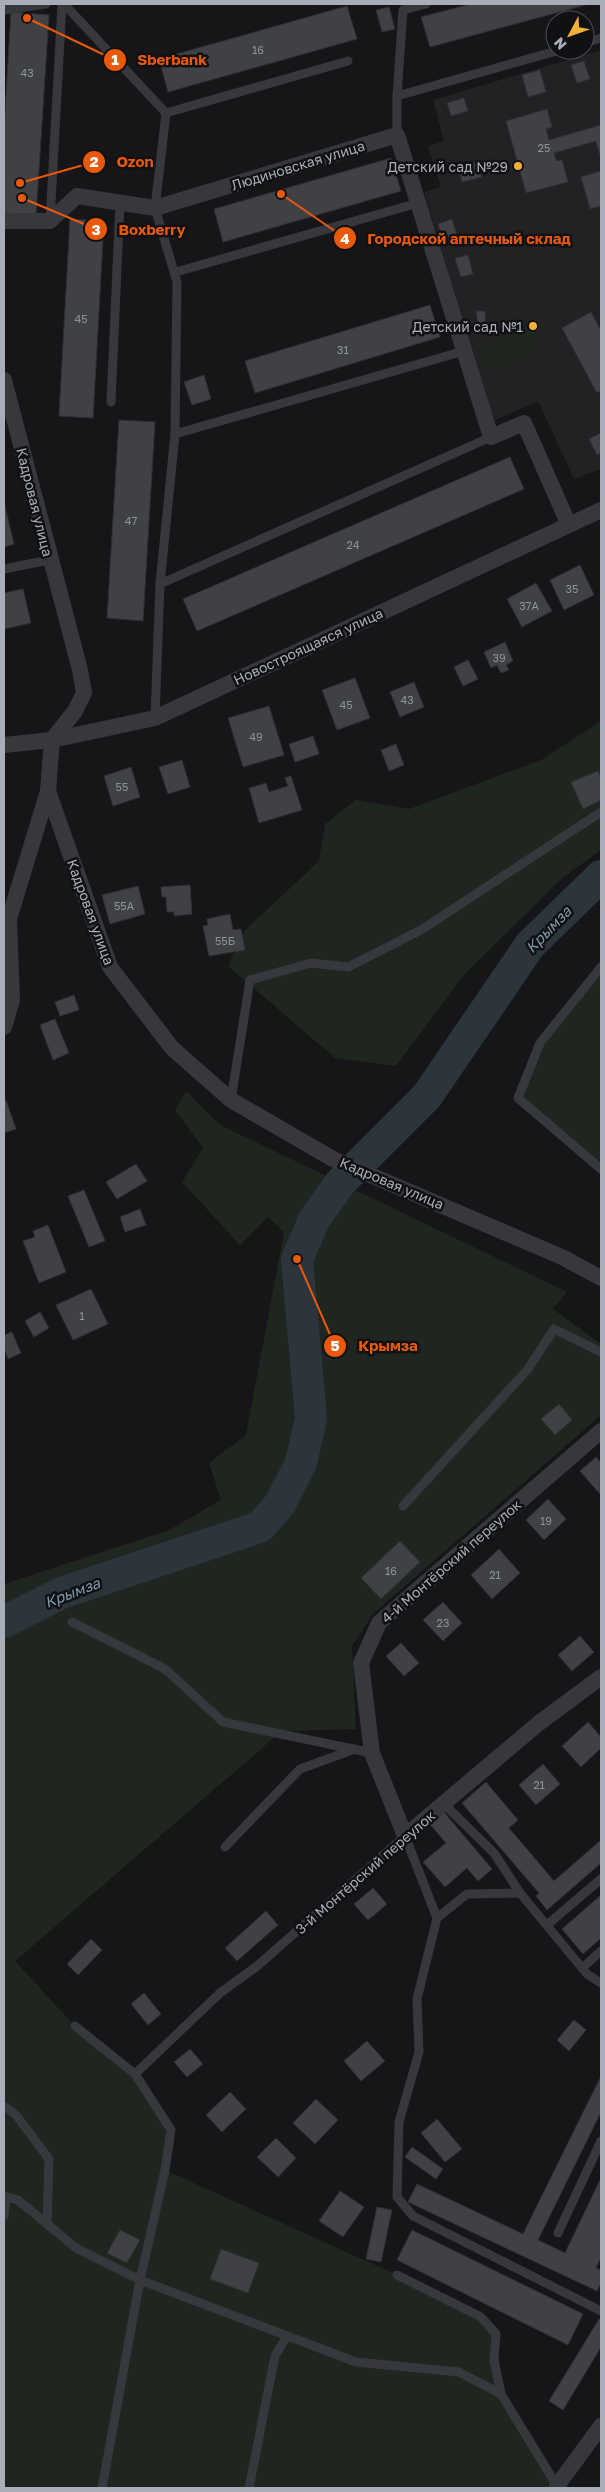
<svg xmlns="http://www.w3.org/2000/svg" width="605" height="2492" font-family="'Golos Text',sans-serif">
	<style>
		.built { fill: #222225 }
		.green { fill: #1e261f }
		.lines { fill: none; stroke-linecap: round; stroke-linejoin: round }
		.river { stroke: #2c353c; stroke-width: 32 }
		.building { fill: #404145; stroke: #303034 }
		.lane { stroke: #37383d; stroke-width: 9 }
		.street { stroke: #37383d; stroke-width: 16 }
		.poi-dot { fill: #f2b134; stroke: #111113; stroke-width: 2 }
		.labels { text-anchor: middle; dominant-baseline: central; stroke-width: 5; stroke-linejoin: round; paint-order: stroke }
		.number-label { font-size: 11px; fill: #8e929b }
		.street-label { font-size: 14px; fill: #a8adb8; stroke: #111113 }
		.poi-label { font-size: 14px; fill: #a8adb8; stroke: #111113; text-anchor: end }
		.water-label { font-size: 15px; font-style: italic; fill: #7f9bb3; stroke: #111113 }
		.leader { fill: none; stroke: #e8590c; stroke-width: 2 }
		.callout-dot { fill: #e8590c; stroke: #111113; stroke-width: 2 }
		.mark-label { font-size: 15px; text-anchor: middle; font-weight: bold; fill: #fff }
		.callout-label { font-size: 15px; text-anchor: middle; font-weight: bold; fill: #e8590c; stroke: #111113; stroke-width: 5; stroke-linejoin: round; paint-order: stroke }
	</style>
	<rect width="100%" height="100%" fill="#161618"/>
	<polygon class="built" points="601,50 601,469 574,479 538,401 493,421 424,192 441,187 428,146 444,141 433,100"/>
	<g class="green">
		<path d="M 524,330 L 535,331 L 540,336 L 541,344 L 533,353 L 492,369 L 481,362 C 475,341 510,335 524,330 Z"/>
		<polygon points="601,721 601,850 561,879 462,977 396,1066 335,1058 228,966 244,931 319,861 325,824 356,800 409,809 541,760"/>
		<polygon points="601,967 601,1169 518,1098 540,1043"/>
		<polygon points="186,1091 220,1125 567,1292 553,1309 601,1344 601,1415 373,1614 352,1646 356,1729 282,1731 15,1961 75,2026 135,2074 171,2130 165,2170 397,2275 481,2317 496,2334 501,2394 557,2486 544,2488 4,2488 4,1584 169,1530 221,1500 209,1463 246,1435 284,1232 268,1217 240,1245 182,1182 203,1148 175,1110"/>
	</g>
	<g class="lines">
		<polyline class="river" points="4,1622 61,1593 260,1527 280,1504 301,1463 311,1418 297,1259 314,1220 340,1183 427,1096 530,945 601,876"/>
	</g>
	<g class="building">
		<polygon points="471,4 589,4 430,47 421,17"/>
		<polygon points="347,6 357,39 168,92 159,59"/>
		<polygon points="389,7 395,29 382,32 376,10"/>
		<polygon points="11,12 49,15 36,215 4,213 4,129"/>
		<polygon points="584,61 590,79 577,83 571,65"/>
		<polygon points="540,70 546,92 528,97 522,75"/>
		<polygon points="464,98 468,111 451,116 447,103"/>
		<polygon points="547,109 552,127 546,129 549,140 601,125 601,159 596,141 554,153 556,161 562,160 568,182 526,193 506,121"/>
		<polygon points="391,158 401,191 223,242 214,209"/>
		<polygon points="477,162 482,177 462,182 458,168"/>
		<polygon points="601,171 601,206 590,209 581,177"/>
		<polygon points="70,219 104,221 93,418 59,416"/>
		<polygon points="452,219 459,241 445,245 438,224"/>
		<polygon points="468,255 473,274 461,277 455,258"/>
		<polygon points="430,305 440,337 255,393 245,361"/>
		<polygon points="476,311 485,311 486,327 478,327"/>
		<polygon points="591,312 601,331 601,390 597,393 562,328"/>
		<polygon points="204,375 211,399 192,405 184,382"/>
		<polygon points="119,420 155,422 143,621 107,618"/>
		<polygon points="601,433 601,453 597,455 589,439"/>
		<polygon points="510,457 524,489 197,631 183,599"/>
		<polygon points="4,502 14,544 4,547"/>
		<polygon points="580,565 594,595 564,610 550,580"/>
		<polygon points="536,583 552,611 522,627 507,599"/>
		<polygon points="23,589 31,623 4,629 4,593"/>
		<polygon points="505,642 513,661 506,665 509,670 501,673 497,665 491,668 484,652"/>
		<polygon points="468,660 478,679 463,686 454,667"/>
		<polygon points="355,678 370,718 337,730 322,690"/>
		<polygon points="414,682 424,707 400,717 390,692"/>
		<polygon points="269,706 284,755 243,767 228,718"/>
		<polygon points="313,736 319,754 295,762 289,744"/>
		<polygon points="396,744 404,765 389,771 381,750"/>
		<polygon points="182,760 190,787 168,794 159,767"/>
		<polygon points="131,767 140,797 113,806 104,776"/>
		<polygon points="598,771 601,778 601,800 583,809 571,782"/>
		<polygon points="291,776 302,810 259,823 249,788 266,783 269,792 288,786 285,778"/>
		<polygon points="190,885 192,914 174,916 174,912 167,912 166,897 162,897 161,887"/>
		<polygon points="138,886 145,914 110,924 102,895"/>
		<polygon points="230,914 233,930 241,929 245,950 209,956 203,926 208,925 207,919"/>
		<polygon points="74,995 79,1010 60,1016 55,1002"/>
		<polygon points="55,1019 69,1053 53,1060 40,1025"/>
		<polygon points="6,1100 16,1129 4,1133 4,1101"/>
		<polygon points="136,1164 147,1181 117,1199 106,1182"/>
		<polygon points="84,1190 105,1241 89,1247 68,1196"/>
		<polygon points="140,1209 146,1225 125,1232 120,1217"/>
		<polygon points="48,1225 66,1272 39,1283 23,1241 35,1237 33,1231"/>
		<polygon points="91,1289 108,1324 73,1340 56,1305"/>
		<polygon points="40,1312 49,1328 34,1337 25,1321"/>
		<polygon points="12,1332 21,1353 8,1359 4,1347 4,1335"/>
		<polygon points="559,1404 572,1420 555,1435 541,1419"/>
		<polygon points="596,1457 601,1463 600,1494 580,1471"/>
		<polygon points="548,1499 566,1519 544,1540 526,1520"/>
		<polygon points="400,1541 420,1562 381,1599 361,1578"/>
		<polygon points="499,1549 520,1573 492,1599 471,1575"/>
		<polygon points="443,1602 462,1623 443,1641 423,1620"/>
		<polygon points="580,1636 594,1652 572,1671 558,1655"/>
		<polygon points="401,1643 419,1663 404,1676 386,1656"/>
		<polygon points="588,1722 601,1737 601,1748 581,1767 562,1746"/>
		<polygon points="543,1764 560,1784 536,1805 519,1785"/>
		<polygon points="486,1782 518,1820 509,1828 554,1881 601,1840 601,1863 547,1910 536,1896 539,1893 462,1803"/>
		<polygon points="443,1811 492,1869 478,1881 467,1868 445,1887 423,1862 446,1843 429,1823"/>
		<polygon points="373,1888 387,1904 368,1920 354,1904"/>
		<polygon points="601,1895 601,1938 583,1954 562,1929"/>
		<polygon points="266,1911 278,1925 237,1961 225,1948"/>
		<polygon points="91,1939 102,1950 78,1975 67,1964"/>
		<polygon points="144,1993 161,2014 148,2025 131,2004"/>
		<polygon points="574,2020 586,2030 569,2051 557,2040"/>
		<polygon points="367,2041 385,2061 361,2081 344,2061"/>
		<polygon points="190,2049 203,2064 187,2077 174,2062"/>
		<polygon points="601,2076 601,2112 538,2240 565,2253 601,2178 601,2257 596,2268 601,2270 601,2283 597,2291 408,2202 417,2184 523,2234"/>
		<polygon points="230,2092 246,2109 222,2132 206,2115"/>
		<polygon points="316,2099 338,2120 315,2144 293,2123"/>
		<polygon points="437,2119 462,2149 445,2162 421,2133"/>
		<polygon points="276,2138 296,2158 278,2177 257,2157"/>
		<polygon points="412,2147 443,2169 436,2179 405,2157"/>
		<polygon points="340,2191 364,2207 343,2237 319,2221"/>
		<polygon points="377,2207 392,2210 381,2262 366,2259"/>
		<polygon points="120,2230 140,2240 127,2263 107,2253"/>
		<polygon points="412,2230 583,2314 568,2345 397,2260"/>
		<polygon points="221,2249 259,2263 248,2293 210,2279"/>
		<polygon points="599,2319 601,2321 601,2347 563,2410 549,2401"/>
	</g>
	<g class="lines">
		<g class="lane">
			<polyline points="64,4 166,113"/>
			<polyline points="4,10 46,4"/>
			<polyline points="585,43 601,38"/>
			<polyline points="397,96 403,10 426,4"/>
			<polyline points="397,135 397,96 560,50"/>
			<polyline points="50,221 62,4"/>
			<polyline points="176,272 418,203"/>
			<polyline points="111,402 120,202"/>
			<polyline points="175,434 464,351"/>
			<polyline points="4,569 49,560"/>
			<polyline points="160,584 175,434 177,282 155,208 166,113 348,61"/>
			<polyline points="155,718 160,584 491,437"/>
			<polyline points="601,967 540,1043 518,1098 601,1169"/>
			<polyline points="231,1100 250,980 311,963 348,967 421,930 601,812"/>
			<polyline points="403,1506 528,1369 554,1329 601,1352"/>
			<polyline points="72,1622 165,1669 223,1722 372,1753"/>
			<polyline points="444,1804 494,1853 520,1893"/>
			<polyline points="225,1847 300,1769 355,1749"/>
			<polyline points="437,1918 467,1894 520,1893 587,1974 601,1983"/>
			<polyline points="547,1925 601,1879"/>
			<polyline points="582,1968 601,1951"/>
			<polyline points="75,2026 135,2074 171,2130 165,2170 140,2280 102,2488"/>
			<polyline points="135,2074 220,1993 256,1967 405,1836 437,1918 417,1999 419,2052 399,2122 397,2197 413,2216 601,2311"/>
			<polyline points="4,2106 16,2115 49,2159 47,2224"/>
			<polyline points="4,2196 18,2200 76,2248 140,2280 356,2362 459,2372 501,2394"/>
			<polyline points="4,2216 6,2197"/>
			<polyline points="558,2233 601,2141"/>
			<polyline points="397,2275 481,2317 496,2334 494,2360 501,2394 557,2486"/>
			<polyline points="249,2488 275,2356 287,2336"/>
		</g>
		<g class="street">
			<polyline points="4,221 50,221 77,196 155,208 397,135 491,437 524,423 569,525"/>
			<polyline points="4,380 80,670 84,693 75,711 52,740 48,791 110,967 172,1048 231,1100 333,1159 562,1257 601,1278"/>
			<polyline points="4,745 52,740 155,718 601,510"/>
			<polyline points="4,1027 12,1000 9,919 48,791"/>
			<polyline points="601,1431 379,1623 361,1663 372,1753 405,1836 539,1723 601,1677"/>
			<polyline points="557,2486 601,2426"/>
		</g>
	</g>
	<g class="poi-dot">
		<circle cx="518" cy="166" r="5"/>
		<circle cx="533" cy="326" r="5"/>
	</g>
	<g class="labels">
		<g class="number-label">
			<text x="258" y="49">16</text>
			<text x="27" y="72">43</text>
			<text x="544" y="147">25</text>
			<text x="81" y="318">45</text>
			<text x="343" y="349">31</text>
			<text x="131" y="520">47</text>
			<text x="353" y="544">24</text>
			<text x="572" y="588">35</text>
			<text x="529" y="605">37А</text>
			<text x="499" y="657">39</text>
			<text x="407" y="699">43</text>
			<text x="346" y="704">45</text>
			<text x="256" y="736">49</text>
			<text x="122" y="786">55</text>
			<text x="124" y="905">55А</text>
			<text x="225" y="940">55Б</text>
			<text x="82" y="1315">1</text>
			<text x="546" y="1520">19</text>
			<text x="391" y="1570">16</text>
			<text x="495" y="1574">21</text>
			<text x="443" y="1622">23</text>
			<text x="539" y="1784">21</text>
		</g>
		<g class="street-label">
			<text transform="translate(298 165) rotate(-17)">Людиновская улица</text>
			<text transform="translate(35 502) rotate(76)">Кадровая улица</text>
			<text transform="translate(308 646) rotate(-25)">Новостроящаяся улица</text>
			<text transform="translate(91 912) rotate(70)">Кадровая улица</text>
			<text transform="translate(392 1183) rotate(23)">Кадровая улица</text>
			<text transform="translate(451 1561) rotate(-41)">4-й Монтёрский переулок</text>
			<text transform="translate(365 1872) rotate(-41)">3-й Монтёрский переулок</text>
		</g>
		<g class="poi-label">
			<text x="508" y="166">Детский сад №29</text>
			<text x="523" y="326">Детский сад №1</text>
		</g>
		<g class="water-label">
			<text transform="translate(548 929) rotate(-46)">Крымза</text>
			<text transform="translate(72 1592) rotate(-21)">Крымза</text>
		</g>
	</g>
	<path class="leader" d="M27 18L115 60M20 183L94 162M22 198L96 229M281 194L345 238M297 1259L335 1346"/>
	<g class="callout-dot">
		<circle cx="27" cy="18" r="5"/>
		<circle cx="20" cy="183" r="5"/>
		<circle cx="22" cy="198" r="5"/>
		<circle cx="281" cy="194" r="5"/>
		<circle cx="297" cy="1259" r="5"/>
		<circle cx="115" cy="60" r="12"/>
		<circle cx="94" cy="162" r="12"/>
		<circle cx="96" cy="229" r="12"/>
		<circle cx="345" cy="238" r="12"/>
		<circle cx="335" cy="1346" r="12"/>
	</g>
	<g class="mark-label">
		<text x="115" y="65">1</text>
		<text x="94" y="167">2</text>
		<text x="96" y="235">3</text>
		<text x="345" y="244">4</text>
		<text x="335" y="1351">5</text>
	</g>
	<g class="callout-label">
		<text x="172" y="65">Sberbank</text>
		<text x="135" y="167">Ozon</text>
		<text x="152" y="235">Boxberry</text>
		<text x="469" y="244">Городской аптечный склад</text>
		<text x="388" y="1351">Крымза</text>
	</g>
	<rect width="605" height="2492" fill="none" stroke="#a8adb8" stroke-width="10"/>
	<g transform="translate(570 35) rotate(229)"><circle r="24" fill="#111113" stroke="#4d4f55"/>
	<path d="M0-4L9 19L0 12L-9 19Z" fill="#f2b134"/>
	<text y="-8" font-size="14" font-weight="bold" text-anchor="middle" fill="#a8adb8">N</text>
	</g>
</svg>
